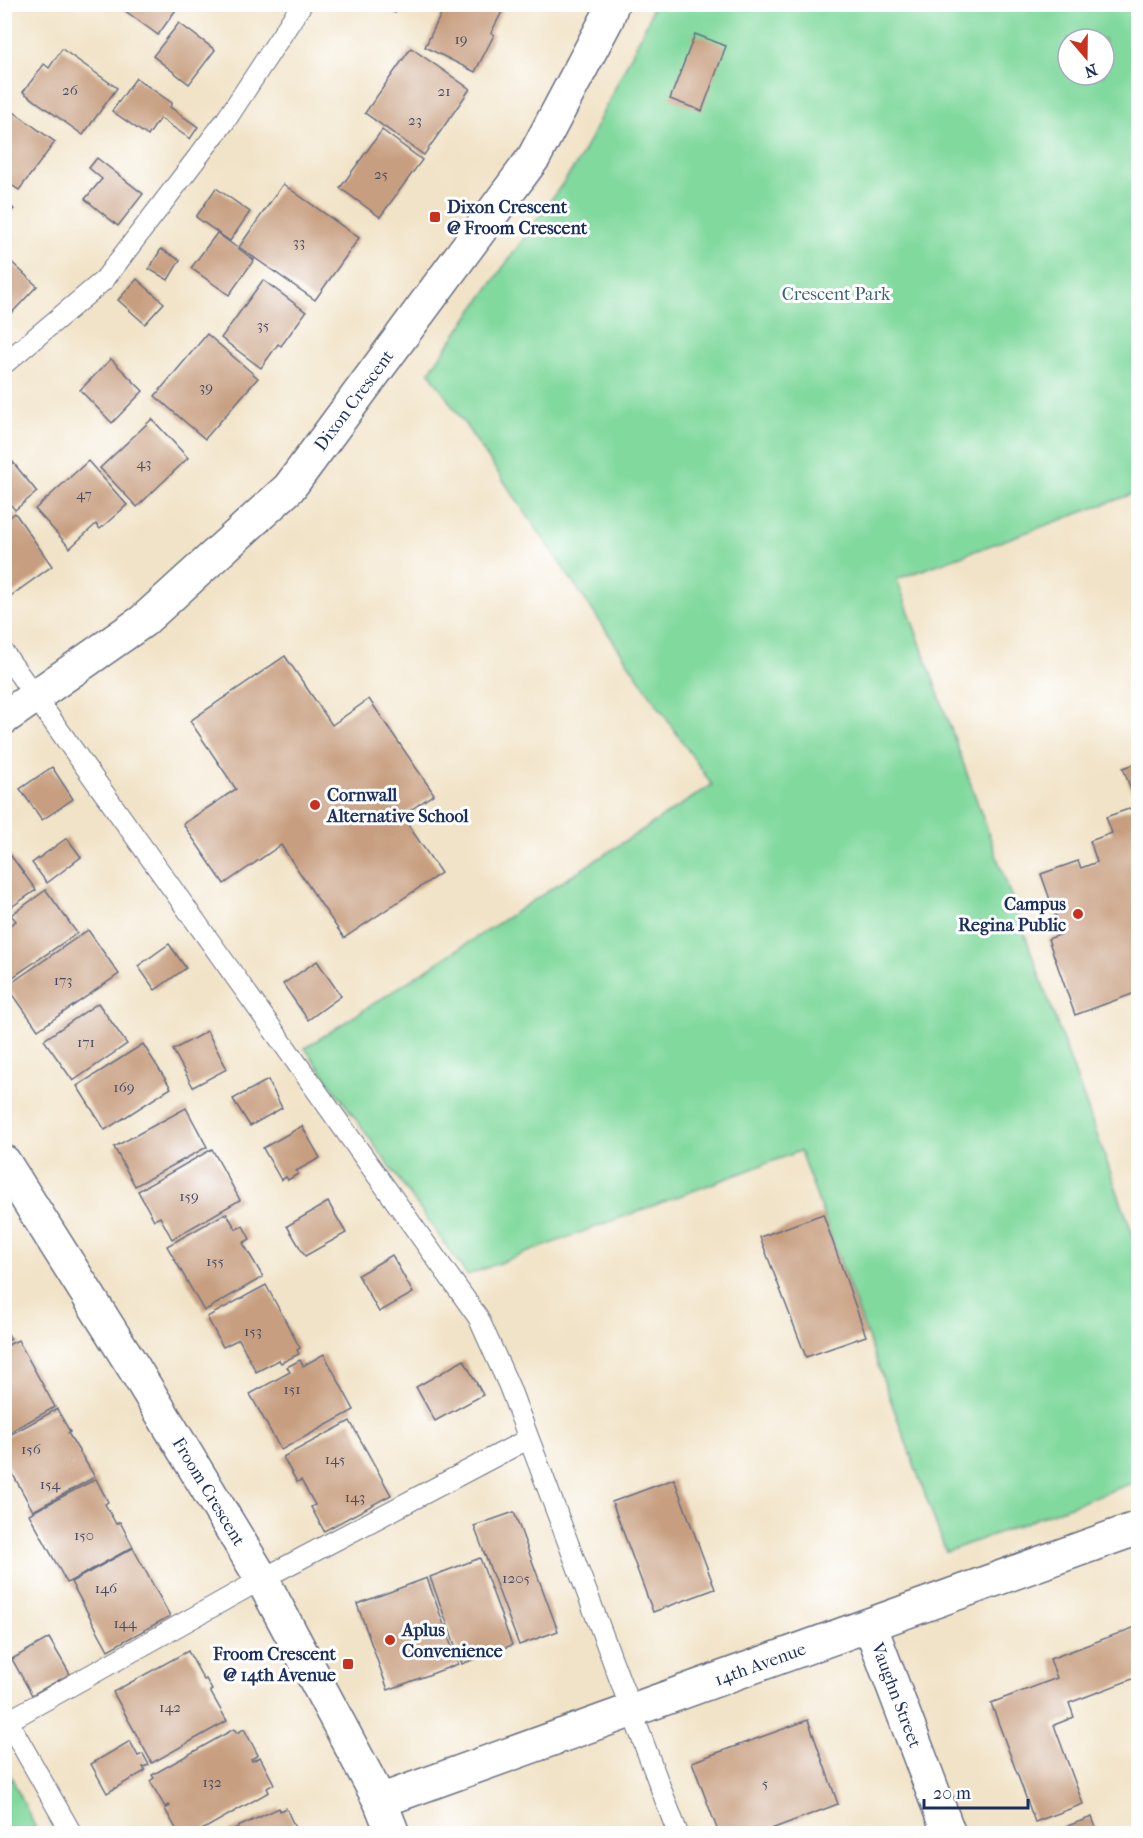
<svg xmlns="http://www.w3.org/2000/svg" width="1143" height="1838" font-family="'IM FELL French Canon',serif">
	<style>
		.green { fill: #81d99e; stroke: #4e847e; stroke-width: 1.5; fill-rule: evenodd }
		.building { fill: #c79e7f }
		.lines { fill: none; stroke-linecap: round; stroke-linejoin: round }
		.lane-casing { stroke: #666e83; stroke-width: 22 }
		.street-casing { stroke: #666e83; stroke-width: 36 }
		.lane { stroke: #fff; stroke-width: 20 }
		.street { stroke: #fff; stroke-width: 33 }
		.poi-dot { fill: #c8321e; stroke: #fff; stroke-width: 2 }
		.labels { text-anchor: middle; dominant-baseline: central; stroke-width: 6; stroke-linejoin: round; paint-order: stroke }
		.number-label { font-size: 15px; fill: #464b66 }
		.poi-label { font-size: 18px; font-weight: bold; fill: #1b2f5e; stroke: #fff; text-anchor: start }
		.park-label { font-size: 18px; fill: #3a6271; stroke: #fff }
		.street-label { font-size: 18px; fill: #1b2f5e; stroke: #fff }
	</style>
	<rect width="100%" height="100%" fill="#fff"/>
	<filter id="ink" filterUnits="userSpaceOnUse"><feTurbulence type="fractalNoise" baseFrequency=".0167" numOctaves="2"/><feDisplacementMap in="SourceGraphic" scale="12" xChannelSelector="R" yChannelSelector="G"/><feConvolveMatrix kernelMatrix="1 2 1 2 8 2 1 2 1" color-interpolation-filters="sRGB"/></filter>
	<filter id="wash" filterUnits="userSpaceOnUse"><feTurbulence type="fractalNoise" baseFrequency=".008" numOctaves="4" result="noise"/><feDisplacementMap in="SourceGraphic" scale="24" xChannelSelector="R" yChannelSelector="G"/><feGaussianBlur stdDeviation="1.35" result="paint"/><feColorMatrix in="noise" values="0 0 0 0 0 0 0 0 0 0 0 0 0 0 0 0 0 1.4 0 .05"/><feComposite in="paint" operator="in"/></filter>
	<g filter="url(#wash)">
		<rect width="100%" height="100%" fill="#f1e3c7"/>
		<g class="green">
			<path d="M 653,5 L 1138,5 L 1138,492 L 897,579 L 1138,1249 L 1138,1481 L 946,1552 L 800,1151 L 467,1275 L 305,1048 L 712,785 L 429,372 L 580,159 L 648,21 ZM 1068,39 L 1104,39 L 1104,75 L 1068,75 Z"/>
			<polygon points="4,1764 5,1764 38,1833 5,1833"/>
		</g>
		<g id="blocks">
			<g class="building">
				<polygon points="116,4 180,4 158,35"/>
				<polygon points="377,4 399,4 395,13"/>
				<polygon points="446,4 506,4 491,33 494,35 475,72 425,47"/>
				<polygon points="179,23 215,50 189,84 153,56"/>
				<polygon points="695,34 726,46 702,111 670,99"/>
				<polygon points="411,48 470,89 424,155 365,113"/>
				<polygon points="62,49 117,88 83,135 23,92 44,64 49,68"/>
				<polygon points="136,78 172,103 170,107 198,127 190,139 160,118 148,136 112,111"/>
				<polygon points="11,110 55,142 19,190 4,180 4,119"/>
				<polygon points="382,130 422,160 380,217 340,188"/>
				<polygon points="97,158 143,194 118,226 85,199 102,179 89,168"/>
				<polygon points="283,184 359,238 315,300 239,247"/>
				<polygon points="216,188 250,212 230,241 196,217"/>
				<polygon points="4,200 14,209 4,219"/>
				<polygon points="217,233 254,260 229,295 191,268"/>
				<polygon points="161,249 180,260 168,280 149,269"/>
				<polygon points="4,255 37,286 8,317 4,314"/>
				<polygon points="137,279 164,303 145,324 118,300"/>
				<polygon points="263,280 306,312 281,346 278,344 261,368 221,338"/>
				<polygon points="207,334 258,378 205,439 155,396"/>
				<polygon points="111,359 143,391 112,423 80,390"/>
				<polygon points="152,419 188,458 137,507 100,468"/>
				<polygon points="12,461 37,492 15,510 4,497 4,467"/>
				<polygon points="88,461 127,505 100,529 96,524 70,548 35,509"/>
				<polygon points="15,513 52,566 5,600 5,521"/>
				<polygon points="285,656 332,725 369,699 434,794 402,816 441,873 344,938 281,845 224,884 183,824 236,789 190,721"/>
				<polygon points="1138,763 1138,992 1075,1015 1048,939 1062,934 1041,874 1078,861 1081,868 1097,862 1090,841 1112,833 1106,817 1137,806 1123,768"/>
				<polygon points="52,767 73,799 42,820 20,789"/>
				<polygon points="67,838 81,857 47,883 32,863"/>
				<polygon points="9,853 36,890 4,912 4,856"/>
				<polygon points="46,890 77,933 4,983 4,929 16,921 11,915"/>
				<polygon points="88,930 119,974 38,1030 7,986"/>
				<polygon points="169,944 186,968 155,990 138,966"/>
				<polygon points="317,961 341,996 308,1020 283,984"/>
				<polygon points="98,1003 127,1044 73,1081 44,1040"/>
				<polygon points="207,1031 227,1069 193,1087 173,1050"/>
				<polygon points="143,1044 171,1088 105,1130 77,1086"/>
				<polygon points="268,1080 282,1108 250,1126 233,1099"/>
				<polygon points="186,1108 207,1147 135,1186 114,1147"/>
				<polygon points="302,1126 320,1158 296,1171 298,1174 288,1180 286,1177 281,1180 263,1148"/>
				<polygon points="212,1149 240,1200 172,1239 160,1217 154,1220 138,1191"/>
				<polygon points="328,1202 346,1233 305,1256 287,1226"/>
				<polygon points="226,1213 236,1229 243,1226 250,1239 243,1243 263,1277 204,1311 167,1246"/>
				<polygon points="823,1214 866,1336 806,1357 760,1237"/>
				<polygon points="392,1255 413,1293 379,1312 358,1275"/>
				<polygon points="266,1285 300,1348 297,1350 299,1354 281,1363 279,1360 256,1372 239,1339 223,1347 207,1317"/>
				<polygon points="4,1327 11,1339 4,1343"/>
				<polygon points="18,1340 55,1407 4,1435 4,1347"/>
				<polygon points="324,1354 354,1410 281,1450 250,1394 290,1372 287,1367 300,1360 303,1366"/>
				<polygon points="464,1360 483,1395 435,1421 416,1387"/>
				<polygon points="57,1409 70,1432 68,1433 95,1477 33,1511 4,1458 4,1438"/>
				<polygon points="350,1421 391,1495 324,1531 311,1507 315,1505 301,1480 297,1482 283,1457"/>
				<polygon points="96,1479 108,1502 105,1504 116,1524 120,1522 133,1547 67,1583 29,1514"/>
				<polygon points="674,1479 715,1589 653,1612 612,1502"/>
				<polygon points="514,1512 558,1631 519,1645 474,1526"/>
				<polygon points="133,1548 170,1616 108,1650 71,1582"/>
				<polygon points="480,1558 512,1645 462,1664 430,1577"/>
				<polygon points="427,1578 458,1664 388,1690 357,1604"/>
				<polygon points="1138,1626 1138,1677 1069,1703 1074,1717 1054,1725 1083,1804 1035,1822 991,1703 1057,1678 1050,1659"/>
				<polygon points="49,1638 70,1674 32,1695 12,1659"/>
				<polygon points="188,1651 204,1680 206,1679 212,1690 210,1691 227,1721 152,1763 113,1692"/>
				<polygon points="808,1720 838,1804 758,1834 719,1834 692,1762"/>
				<polygon points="234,1729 237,1733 244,1729 258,1755 251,1759 252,1761 260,1757 274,1784 267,1788 269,1792 195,1834 179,1834 165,1809 170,1806 169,1805 165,1807 150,1781 154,1778 152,1775"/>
				<polygon points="130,1741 138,1756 143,1754 149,1765 143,1767 145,1771 107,1793 91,1764"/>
				<polygon points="279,1808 280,1811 286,1808 298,1834 223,1834"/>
				<polygon points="1092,1817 1098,1834 1048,1834 1048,1833"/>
			</g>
		</g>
	</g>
	<g filter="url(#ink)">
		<use href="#blocks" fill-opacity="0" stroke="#666e83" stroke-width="1.5"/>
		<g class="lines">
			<defs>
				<g id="lane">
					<polyline points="4,364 104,280 226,120 302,4"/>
					<polyline points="4,653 478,1317 509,1386 678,1834"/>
					<polyline points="4,1714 72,1834"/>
					<polyline points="8,1721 262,1579 528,1439"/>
				</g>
				<g id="street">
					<path id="s1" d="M 4,718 L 143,621 L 289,488 L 534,157 L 607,19 L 612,4"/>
					<path id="s2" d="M 4,1162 L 134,1368 L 262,1579 L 380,1801 L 393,1834"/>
					<path id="s3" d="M 870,1625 L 949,1834"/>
					<path id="s4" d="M 380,1801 L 1138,1528"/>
				</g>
			</defs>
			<use href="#lane" class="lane-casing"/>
			<use href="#street" class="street-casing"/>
			<use href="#lane" class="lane"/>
			<use href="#street" class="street"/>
		</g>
	</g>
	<g class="poi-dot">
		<rect x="429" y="211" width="12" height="12" rx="3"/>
		<circle cx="315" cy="805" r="6"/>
		<circle cx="1078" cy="914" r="6"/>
		<circle cx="390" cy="1640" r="6"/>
		<rect x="342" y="1658" width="12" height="12" rx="3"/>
	</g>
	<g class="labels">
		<g class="number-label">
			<text x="461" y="39">19</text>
			<text x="70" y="90">26</text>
			<text x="444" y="91">21</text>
			<text x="415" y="120">23</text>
			<text x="381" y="174">25</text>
			<text x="299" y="242">33</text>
			<text x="263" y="325">35</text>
			<text x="206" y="387">39</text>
			<text x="144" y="463">43</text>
			<text x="84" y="494">47</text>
			<text x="63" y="980">173</text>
			<text x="86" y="1042">171</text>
			<text x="124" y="1087">169</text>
			<text x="189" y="1196">159</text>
			<text x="215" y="1261">155</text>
			<text x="253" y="1331">153</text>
			<text x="292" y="1389">151</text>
			<text x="31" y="1449">156</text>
			<text x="335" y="1459">145</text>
			<text x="50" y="1484">154</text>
			<text x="355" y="1497">143</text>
			<text x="84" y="1535">150</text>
			<text x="516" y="1578">1205</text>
			<text x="106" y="1588">146</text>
			<text x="125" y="1623">144</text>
			<text x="170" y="1707">142</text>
			<text x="212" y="1782">132</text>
			<text x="765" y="1783">5</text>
		</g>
		<g class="poi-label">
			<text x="447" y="207">Dixon Crescent<tspan x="447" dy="21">@ Froom Crescent</tspan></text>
			<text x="327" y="795">Cornwall<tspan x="327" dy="21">Alternative School</tspan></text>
			<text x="1066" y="904" text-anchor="end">Campus<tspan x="1066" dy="21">Regina Public</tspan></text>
			<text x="402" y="1630">Aplus<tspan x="402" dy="21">Convenience</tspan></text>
			<text x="336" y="1654" text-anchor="end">Froom Crescent<tspan x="336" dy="21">@ 14th Avenue</tspan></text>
		</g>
		<g class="park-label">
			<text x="836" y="294">Crescent Park</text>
		</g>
		<g class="street-label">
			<text stroke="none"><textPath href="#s1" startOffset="476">Dixon Crescent</textPath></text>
			<text stroke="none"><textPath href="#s2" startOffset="388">Froom Crescent</textPath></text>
			<text stroke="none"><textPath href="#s4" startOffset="404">14th Avenue</textPath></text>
			<text stroke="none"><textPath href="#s3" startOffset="75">Vaughn Street</textPath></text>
		</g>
	</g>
	<rect width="1143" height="1838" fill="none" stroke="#fff" stroke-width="24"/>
	<g transform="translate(1086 57) rotate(160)"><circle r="28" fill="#ffffff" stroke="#a4acbf" stroke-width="1.5"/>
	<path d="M0-4.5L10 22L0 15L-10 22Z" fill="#c8321e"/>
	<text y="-9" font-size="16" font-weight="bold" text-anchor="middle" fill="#1b2f5e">N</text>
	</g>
	<path d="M924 1799v9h104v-9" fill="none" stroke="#1b2f5e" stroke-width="3"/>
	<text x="933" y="1799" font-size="18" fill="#1b2f5e" stroke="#ffffff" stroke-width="4.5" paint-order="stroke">20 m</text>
</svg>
